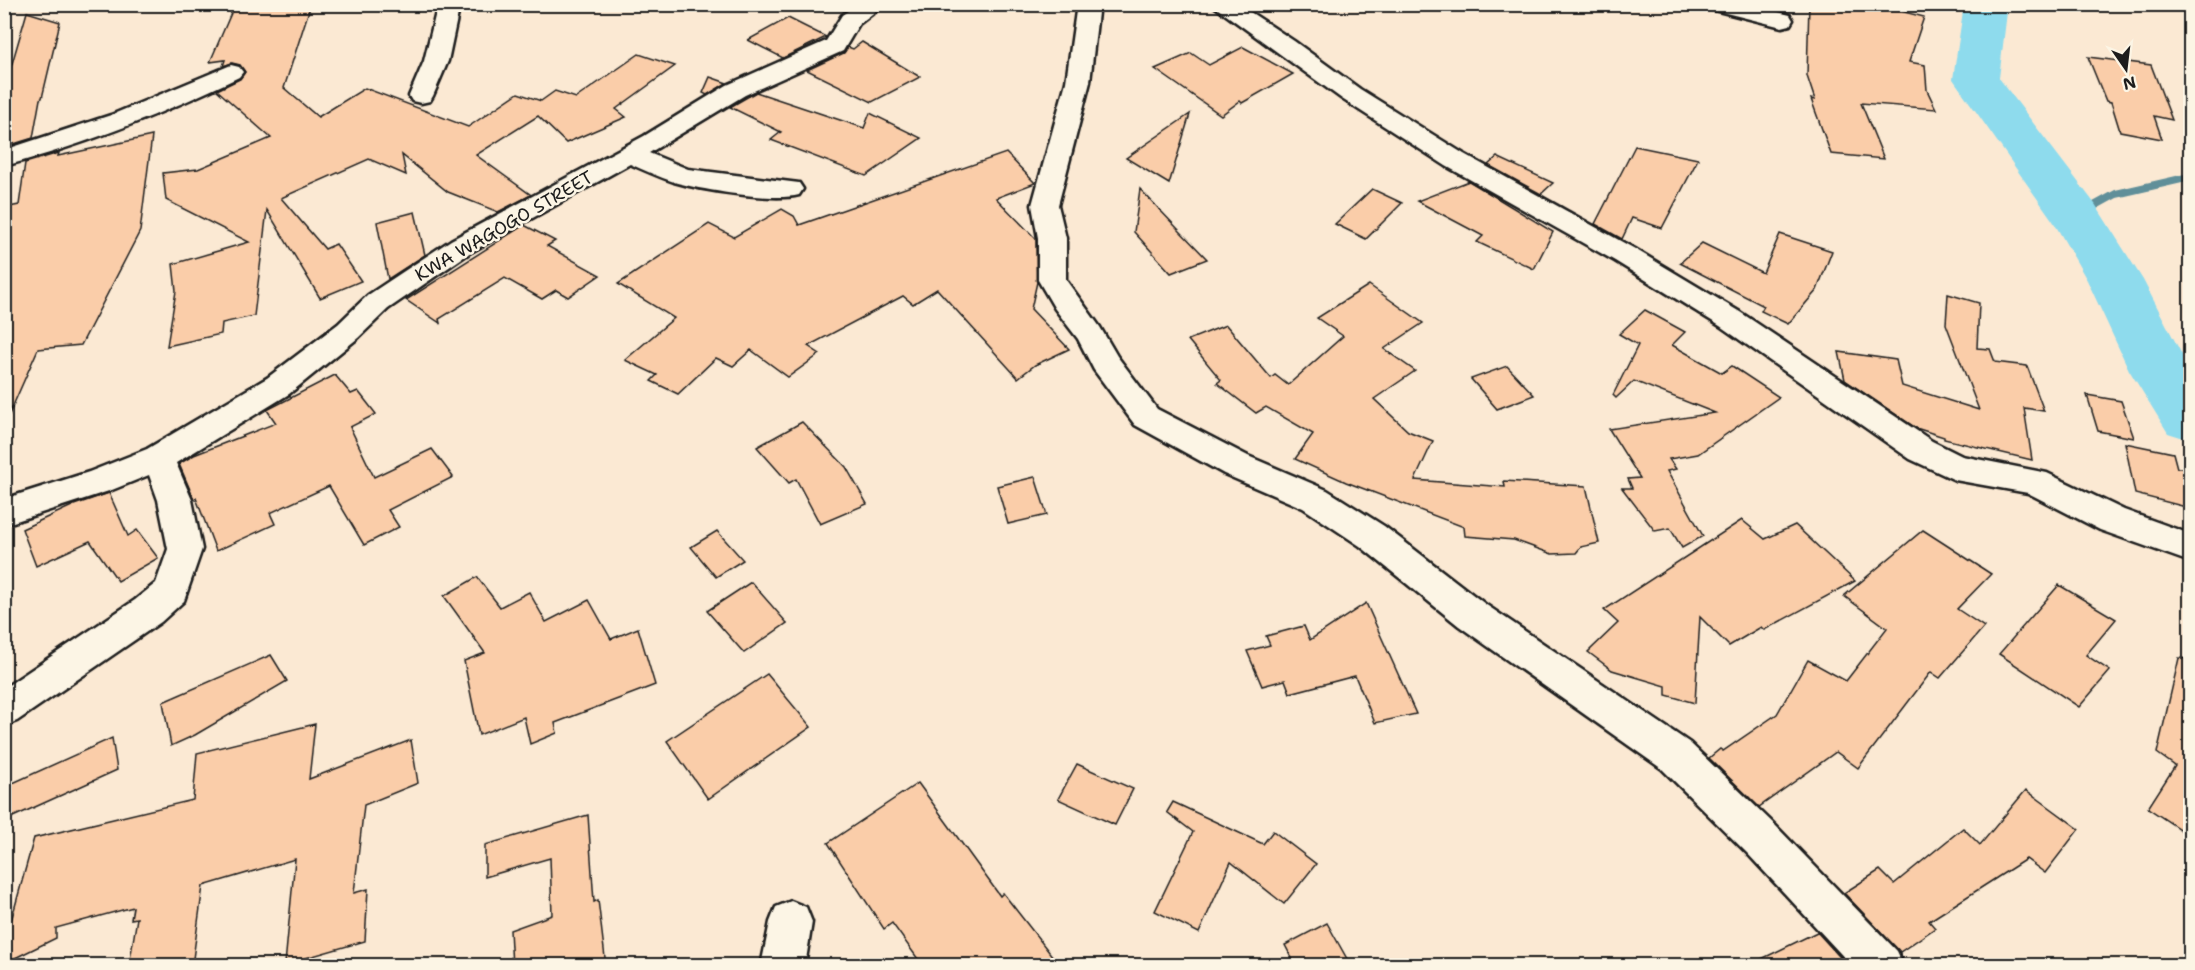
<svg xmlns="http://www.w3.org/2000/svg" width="2195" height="970" font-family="'Shantell Sans',sans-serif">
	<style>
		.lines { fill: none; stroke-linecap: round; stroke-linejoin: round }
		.stream { stroke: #608f99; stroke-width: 8 }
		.river { fill: #8edbed; fill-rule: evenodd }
		.building { fill: #facda9; stroke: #1c1c1c; stroke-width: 1.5 }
		.street-casing { stroke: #1c1c1c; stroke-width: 5 }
		.street { fill: #fcf5e5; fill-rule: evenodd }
		.labels { text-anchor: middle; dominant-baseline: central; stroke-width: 5; stroke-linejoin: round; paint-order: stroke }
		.street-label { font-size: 18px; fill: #1c1c1c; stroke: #fcf5e5 }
	</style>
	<rect width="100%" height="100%" fill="#fbe9d3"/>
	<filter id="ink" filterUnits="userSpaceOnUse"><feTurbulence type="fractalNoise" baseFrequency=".0167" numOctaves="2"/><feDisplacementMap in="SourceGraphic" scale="12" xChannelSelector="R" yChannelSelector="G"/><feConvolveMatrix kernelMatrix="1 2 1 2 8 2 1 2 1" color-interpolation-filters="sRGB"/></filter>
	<g filter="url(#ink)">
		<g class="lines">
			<polyline class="stream" points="2076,216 2116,194 2190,177"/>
			<polygon class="river" points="1964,4 2008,4 1999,78 2095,204 2143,280 2190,370 2190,440 2168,433 2129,370 2087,280 2053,221 1953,79"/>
		</g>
		<g class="building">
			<polygon points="235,4 311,4 284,88 318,117 365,88 468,127 518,93 541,101 555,91 576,98 639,54 675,66 616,109 626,117 566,143 538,116 476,155 531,195 498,212 448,192 402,155 406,175 369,159 281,198 325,249 336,244 361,281 320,298 267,210 254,316 222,323 221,334 167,346 176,291 173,264 249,242 166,200 163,173 198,169 271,138 217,90 240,79 245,72 240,65 232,63 223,66 225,60 210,62"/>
			<polygon points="1809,4 1900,4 1900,11 1924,17 1909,62 1925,65 1927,90 1936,109 1861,103 1884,159 1831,154 1811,99 1815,100 1807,76"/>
			<polygon points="27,12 60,22 42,98 40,99 33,138 4,147 4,91"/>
			<polygon points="788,18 826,37 783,58 748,40"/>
			<polygon points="862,42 920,77 872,102 807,70 844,53 848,47 853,49"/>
			<polygon points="1243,47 1293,74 1242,103 1240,101 1221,115 1155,69 1191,53 1209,65"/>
			<polygon points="2088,57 2151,65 2172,120 2154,116 2162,139 2120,131 2111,102 2106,101"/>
			<polygon points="710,77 727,83 707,95 703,93"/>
			<polygon points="756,92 864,128 870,113 921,138 866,176 771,140 781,132 730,107"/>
			<polygon points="1190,114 1169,184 1126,158"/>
			<polygon points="152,136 140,231 81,345 38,349 4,426 4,208 19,205 25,163 59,153 58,156"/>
			<polygon points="1635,146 1698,159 1662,228 1632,218 1622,239 1595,224"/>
			<polygon points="1006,153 1035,183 996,198 1036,239 1037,282 1031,309 1069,349 1035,365 1018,378 937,289 913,304 903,296 808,346 820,354 788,377 751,350 733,366 716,358 678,394 651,381 657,375 625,360 674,318 618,284 709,224 734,237 782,209 794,216 799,225"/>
			<polygon points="1497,157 1553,183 1541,194 1488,165"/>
			<polygon points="1469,181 1553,232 1534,269 1477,242 1483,236 1417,201"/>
			<polygon points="1140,189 1178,229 1207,259 1171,273 1134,232"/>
			<polygon points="1372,189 1402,203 1366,239 1335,224"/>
			<polygon points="415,212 425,255 388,279 377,222"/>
			<polygon points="524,225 555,241 547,246 600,275 568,297 556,290 542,299 505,278 439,319 440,323 406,300"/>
			<polygon points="1780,234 1832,251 1817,290 1788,324 1761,311 1764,306 1680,263 1702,243 1763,273"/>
			<polygon points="1369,285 1423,323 1384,349 1415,371 1374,399 1408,431 1433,441 1415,480 1505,487 1504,481 1586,486 1599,543 1581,547 1576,553 1552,554 1514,540 1465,536 1464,527 1346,482 1295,459 1313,434 1266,407 1256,413 1217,383 1221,380 1188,340 1226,325 1271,378 1275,375 1288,385 1343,336 1317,318"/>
			<polygon points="1948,294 1979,303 1977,348 1990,349 1995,362 2027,366 2044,411 2024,408 2032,460 1944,439 1944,437 1916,428 1845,380 1839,352 1896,360 1902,386 1979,410 1946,324"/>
			<polygon points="1645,310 1685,332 1672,345 1722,373 1732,366 1779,397 1698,454 1669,459 1676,469 1667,471 1703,536 1682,548 1670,528 1655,531 1622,488 1632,488 1628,479 1640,478 1609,429 1715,413 1634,381 1616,398 1613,395 1638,345 1619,334"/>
			<polygon points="1507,366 1534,395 1497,409 1471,379"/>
			<polygon points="335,375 351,394 358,391 376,414 350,427 374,477 432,449 453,477 388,510 399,527 364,545 329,486 270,513 275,524 216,551 196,498 194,499 179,464 194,455 276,423 267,410"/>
			<polygon points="2087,395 2121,401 2134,438 2098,431"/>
			<polygon points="802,422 846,467 867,504 820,524 796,479 789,483 757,447"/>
			<polygon points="2125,443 2173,453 2177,468 2190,468 2190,508 2135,494"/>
			<polygon points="1035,477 1047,515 1008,524 997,486"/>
			<polygon points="109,493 128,536 137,530 158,558 118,581 90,541 36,566 22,529 74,505"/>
			<polygon points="1742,520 1765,539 1795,525 1855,581 1764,630 1761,627 1729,646 1700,617 1695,703 1666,695 1666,686 1612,670 1588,652 1618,623 1604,610"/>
			<polygon points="1923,530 1991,574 1957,609 1984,627 1940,678 1931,672 1858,768 1836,752 1759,807 1709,758 1720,749 1723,751 1777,714 1808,660 1846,681 1887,628 1844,596"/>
			<polygon points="717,531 743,560 716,577 691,547"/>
			<polygon points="477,577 500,607 529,592 546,622 589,600 611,639 638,628 655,685 555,723 557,733 530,744 524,717 479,735 464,661 485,653 444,596"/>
			<polygon points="751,582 787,623 744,653 707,611"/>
			<polygon points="2059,585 2116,619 2086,655 2110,671 2079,707 1999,654"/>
			<polygon points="1366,603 1416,714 1375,723 1355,676 1290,693 1285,680 1262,686 1247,651 1270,645 1266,636 1304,626 1310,640"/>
			<polygon points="271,655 287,681 195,735 171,746 163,702"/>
			<polygon points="2179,658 2190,659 2190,836 2148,808 2175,766 2157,753"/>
			<polygon points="767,674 811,727 708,799 667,741"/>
			<polygon points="315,724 309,779 411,740 418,783 364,805 354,893 368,889 365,941 285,964 295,859 203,886 192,966 129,966 137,918 131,919 133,907 56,928 56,938 11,960 8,923 11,921 34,838 193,800 197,753"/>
			<polygon points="112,738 117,770 4,821 4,787"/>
			<polygon points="1077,764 1133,789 1115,825 1058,799"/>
			<polygon points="918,783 1000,896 1003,893 1060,966 923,966 892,923 884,929 828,843"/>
			<polygon points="2026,790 2079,829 2045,873 2026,859 1929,921 1935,928 1900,952 1844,893 1880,870 1894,884 1963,828 1980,845"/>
			<polygon points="1173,802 1263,844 1273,831 1316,864 1284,904 1231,862 1199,933 1155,911 1193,832 1167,812"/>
			<polygon points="588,815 594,902 598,900 606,966 512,966 510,930 552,915 550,858 485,877 485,845"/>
			<polygon points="1327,923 1351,966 1296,966 1285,945"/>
			<polygon points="1817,932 1848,966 1747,966"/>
		</g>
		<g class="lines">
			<defs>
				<g id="street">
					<polygon points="438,4 460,4 448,61 433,96 430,101 421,103 412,101 409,96 424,61"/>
					<path d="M 858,4 L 885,4 L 859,24 L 843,51 L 745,95 L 649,153 L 688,169 L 799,183 L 803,189 L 799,195 C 773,202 701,190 674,182 C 659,177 644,170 630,164 L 471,252 L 388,309 L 358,338 L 289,394 L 176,463 L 192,500 L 202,549 L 184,601 L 161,622 L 17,721 L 4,726 L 4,688 L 135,600 L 156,583 L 168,549 L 158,500 L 149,475 L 112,490 L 4,525 L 4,499 L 89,472 L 147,449 L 267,378 L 338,324 L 368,295 L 451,240 L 644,136 L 727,85 L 826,41 L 842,15 Z"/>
					<polygon points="1077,4 1099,4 1090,82 1058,205 1066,238 1066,280 1100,327 1117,356 1157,409 1248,456 1327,490 1384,526 1485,604 1690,743 1775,825 1897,951 1904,966 1852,966 1747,853 1662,769 1459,626 1360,546 1303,508 1224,474 1135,425 1094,370 1078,339 1055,309 1038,280 1038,238 1032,205 1066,82"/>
					<polygon points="1211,4 1238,4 1294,41 1360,89 1464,154 1635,249 1740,312 1932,441 1962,456 2047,473 2124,510 2190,534 2190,562 2100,530 2028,493 1955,480 1910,459 1720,326 1615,261 1446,166 1342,99"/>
					<polygon points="1707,4 1747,4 1790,15 1793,20 1790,25 1782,27 1710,9"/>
					<path d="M 231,65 L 239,67 L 243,72 L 239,77 C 164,113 86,145 4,166 L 4,150 L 111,115 Z"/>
					<polygon points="791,901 806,907 812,922 805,966 761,966 770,922 776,907"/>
				</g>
			</defs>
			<use href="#street" class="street-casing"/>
			<use href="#street" class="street"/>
		</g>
	</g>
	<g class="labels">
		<g class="street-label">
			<text transform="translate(504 226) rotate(-30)">KWA WAGOGO STREET</text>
		</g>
	</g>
	<rect width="2195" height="970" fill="none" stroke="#fcf5e5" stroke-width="24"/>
	<rect x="12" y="12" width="2171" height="946" fill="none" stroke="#1c1c1c" stroke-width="2" filter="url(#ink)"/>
	<g transform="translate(2126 69) rotate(166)" stroke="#fcf5e5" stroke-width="4.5" paint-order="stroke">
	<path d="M0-4.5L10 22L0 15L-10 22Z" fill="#1c1c1c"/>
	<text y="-9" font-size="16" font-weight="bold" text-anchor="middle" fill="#1c1c1c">N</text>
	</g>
</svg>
